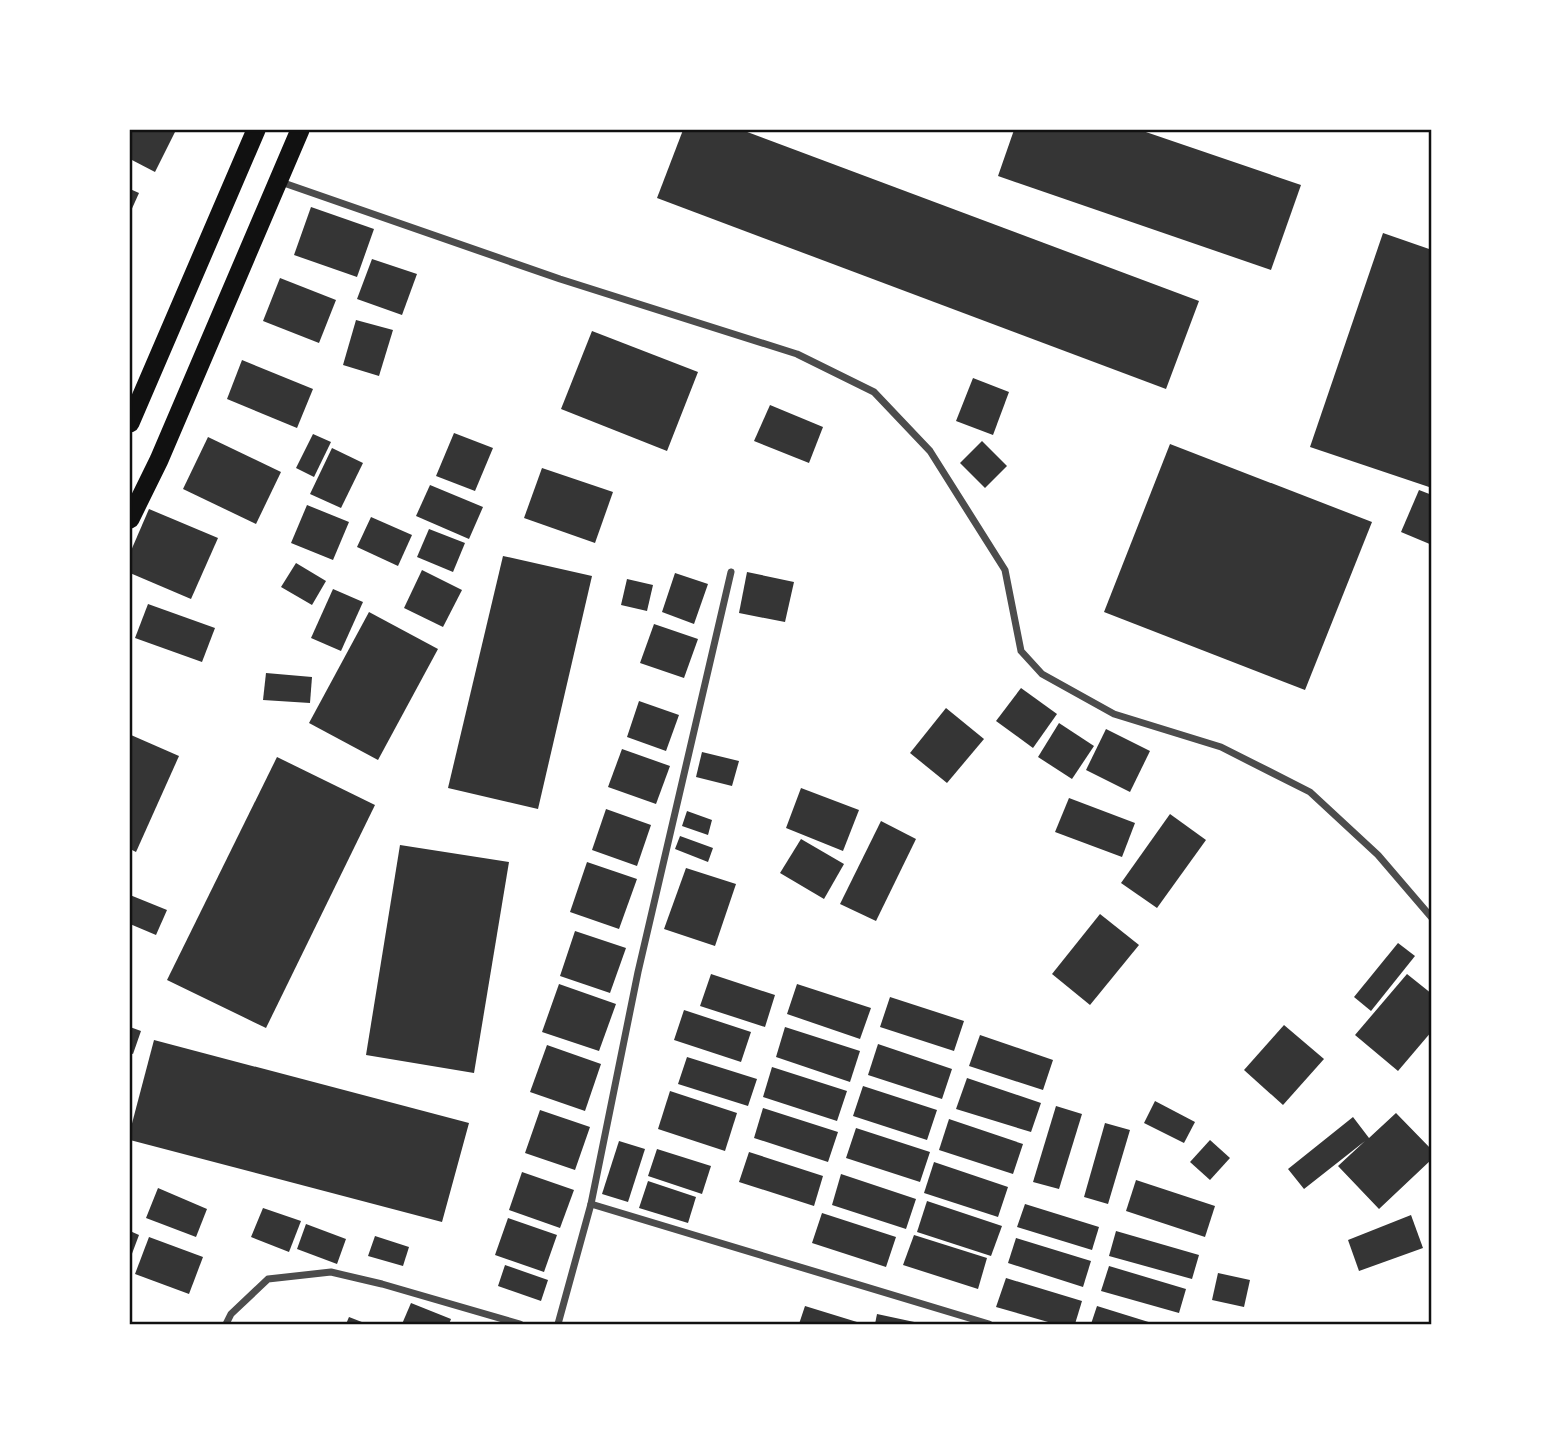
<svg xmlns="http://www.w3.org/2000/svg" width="1561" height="1454" font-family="Cabin,sans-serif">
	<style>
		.building { fill: #353535 }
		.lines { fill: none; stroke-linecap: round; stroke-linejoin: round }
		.minor { stroke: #4c4c4c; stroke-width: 7 }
		.trunk { stroke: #111; stroke-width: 19 }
		.neatline { fill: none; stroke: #111; stroke-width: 2.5 }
	</style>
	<rect width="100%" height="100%" fill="#fff"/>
	<g class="building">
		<polygon points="130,130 176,130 155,172 130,159"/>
		<polygon points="683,130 742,130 1199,301 1166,389 657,198"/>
		<polygon points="1014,130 1140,130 1301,185 1271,270 998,176"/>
		<polygon points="130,189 139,193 130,213"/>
		<polygon points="311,207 374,229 357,277 294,255"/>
		<polygon points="1383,233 1432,250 1432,488 1310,447"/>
		<polygon points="372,259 417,274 402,315 357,299"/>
		<polygon points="280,278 336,300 319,343 263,321"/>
		<polygon points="356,320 393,330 379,376 343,365"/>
		<polygon points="592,331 698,372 667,451 561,409"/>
		<polygon points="242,360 313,389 297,428 227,399"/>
		<polygon points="973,378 1009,392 993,435 956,421"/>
		<polygon points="770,405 823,427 809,463 754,441"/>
		<polygon points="454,433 493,448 475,491 436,476"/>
		<polygon points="313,434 331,442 314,477 296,468"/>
		<polygon points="208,437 281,472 256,524 183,489"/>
		<polygon points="982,441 1007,466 985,488 960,463"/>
		<polygon points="1170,444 1372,522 1305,690 1104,612"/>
		<polygon points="332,448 363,463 341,508 310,494"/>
		<polygon points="542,468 613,492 595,543 524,518"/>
		<polygon points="430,485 483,507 469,539 416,516"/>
		<polygon points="1419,490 1432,495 1432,545 1401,532"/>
		<polygon points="307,505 349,522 333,560 291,543"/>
		<polygon points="149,509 218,538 191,599 130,573 130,553"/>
		<polygon points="371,517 412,535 398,566 357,547"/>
		<polygon points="429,529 465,543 453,572 417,557"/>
		<polygon points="503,556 592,576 538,809 448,788"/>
		<polygon points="296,563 326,581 312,605 281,587"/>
		<polygon points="422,570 462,590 443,627 404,608"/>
		<polygon points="747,572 794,582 785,622 739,613"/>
		<polygon points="675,573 708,584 694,624 662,612"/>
		<polygon points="627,579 653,585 647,611 621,605"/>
		<polygon points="333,589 363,602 341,651 311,638"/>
		<polygon points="148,604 215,628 202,662 135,638"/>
		<polygon points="369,612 438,649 378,760 309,723"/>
		<polygon points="654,624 698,639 684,678 640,663"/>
		<polygon points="266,673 312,677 310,703 263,700"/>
		<polygon points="1021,688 1057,714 1033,748 996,721"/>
		<polygon points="639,701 679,715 666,751 627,737"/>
		<polygon points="946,708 984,739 947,783 910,753"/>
		<polygon points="1059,723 1094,746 1072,779 1038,757"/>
		<polygon points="1106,729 1150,751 1130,792 1086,770"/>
		<polygon points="131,735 179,756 136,852 130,849"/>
		<polygon points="622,749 670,766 656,804 608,787"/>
		<polygon points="702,752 739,761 732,786 696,777"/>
		<polygon points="277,757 375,805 266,1028 167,980"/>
		<polygon points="801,788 859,810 843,851 786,828"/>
		<polygon points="1069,798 1135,823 1122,857 1055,832"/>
		<polygon points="606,809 651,825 637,866 592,850"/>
		<polygon points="687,811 712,820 708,835 682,826"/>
		<polygon points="1170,814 1206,840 1157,908 1121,883"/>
		<polygon points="881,821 916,839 876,921 840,904"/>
		<polygon points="680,836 713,848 708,862 675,849"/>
		<polygon points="801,839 844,864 824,899 780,873"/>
		<polygon points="400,845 509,862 474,1073 366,1055"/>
		<polygon points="587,862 637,879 619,929 570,912"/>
		<polygon points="686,868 736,884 715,946 664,929"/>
		<polygon points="130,895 167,910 156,935 130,924"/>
		<polygon points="1100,914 1139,945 1090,1005 1052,974"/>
		<polygon points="575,931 626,948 610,993 560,976"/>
		<polygon points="1398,943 1415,956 1371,1011 1354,997"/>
		<polygon points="711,974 775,995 765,1027 700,1006"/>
		<polygon points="1407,974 1432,994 1432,1031 1398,1071 1355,1035"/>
		<polygon points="559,984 616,1004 599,1051 542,1032"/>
		<polygon points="797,984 871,1008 860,1039 787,1014"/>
		<polygon points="890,997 964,1021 954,1051 880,1027"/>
		<polygon points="684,1010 751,1032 741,1062 674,1040"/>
		<polygon points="1284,1025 1324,1059 1283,1105 1244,1070"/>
		<polygon points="130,1027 141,1031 133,1054 130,1053"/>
		<polygon points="785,1027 860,1051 850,1082 776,1057"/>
		<polygon points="980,1035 1053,1060 1043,1090 969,1066"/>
		<polygon points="154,1040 469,1123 442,1222 130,1140 130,1131"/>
		<polygon points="878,1044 952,1069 942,1099 868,1075"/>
		<polygon points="547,1045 601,1064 585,1111 530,1092"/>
		<polygon points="687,1057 757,1079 748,1106 678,1084"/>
		<polygon points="772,1067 847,1091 837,1121 763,1097"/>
		<polygon points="967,1078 1041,1103 1031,1132 956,1109"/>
		<polygon points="863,1086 937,1110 927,1140 853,1116"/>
		<polygon points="670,1091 737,1113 725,1151 658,1129"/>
		<polygon points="1155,1101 1195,1122 1184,1143 1144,1123"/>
		<polygon points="1056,1106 1082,1114 1059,1189 1033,1182"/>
		<polygon points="763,1108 838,1132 828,1162 754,1138"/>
		<polygon points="540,1110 590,1127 575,1170 525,1153"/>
		<polygon points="1396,1113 1432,1150 1432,1159 1379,1209 1338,1166 1365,1141 1304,1189 1288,1169 1353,1117 1369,1138"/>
		<polygon points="949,1119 1023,1144 1013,1174 939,1150"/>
		<polygon points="1105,1123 1130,1130 1108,1204 1084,1197"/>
		<polygon points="856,1128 930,1152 920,1182 846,1158"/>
		<polygon points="1210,1140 1230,1158 1210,1180 1190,1162"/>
		<polygon points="619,1141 645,1149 628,1202 602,1194"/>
		<polygon points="657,1149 711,1166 702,1194 648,1176"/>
		<polygon points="749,1152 823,1176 814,1206 739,1182"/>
		<polygon points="934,1162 1008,1187 998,1217 924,1193"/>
		<polygon points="522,1172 574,1190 560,1228 509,1210"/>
		<polygon points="841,1174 916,1199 906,1229 832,1205"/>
		<polygon points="1136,1180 1215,1206 1205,1237 1126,1211"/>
		<polygon points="648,1181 696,1197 688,1223 639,1208"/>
		<polygon points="158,1188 207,1209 196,1237 146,1218"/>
		<polygon points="927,1201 1002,1226 991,1256 917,1232"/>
		<polygon points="1025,1204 1099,1227 1092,1250 1017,1227"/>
		<polygon points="263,1208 301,1221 289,1252 251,1237"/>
		<polygon points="822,1213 896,1237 886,1267 812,1243"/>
		<polygon points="1411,1215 1423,1248 1359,1271 1348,1240"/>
		<polygon points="508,1218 557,1235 544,1272 495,1255"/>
		<polygon points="306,1224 346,1239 337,1264 297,1249"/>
		<polygon points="130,1231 139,1235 130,1259"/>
		<polygon points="1116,1231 1199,1255 1192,1279 1109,1256"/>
		<polygon points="914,1235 987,1258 978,1289 903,1265"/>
		<polygon points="375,1236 409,1247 403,1266 368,1256"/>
		<polygon points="149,1237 203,1257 189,1294 135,1274"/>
		<polygon points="1016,1238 1091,1261 1083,1287 1008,1263"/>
		<polygon points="505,1265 548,1280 541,1301 498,1286"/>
		<polygon points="1109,1266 1186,1289 1179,1313 1101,1291"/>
		<polygon points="1218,1273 1250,1280 1244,1307 1212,1300"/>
		<polygon points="1006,1278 1082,1301 1075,1324 1055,1324 996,1307"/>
		<polygon points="411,1303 451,1319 449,1324 402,1324"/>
		<polygon points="805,1306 857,1322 856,1324 799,1324"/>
		<polygon points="1097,1306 1155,1324 1091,1324"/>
		<polygon points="877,1314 919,1323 919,1324 875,1324"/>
		<polygon points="349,1317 367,1324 346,1324"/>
	</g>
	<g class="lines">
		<g class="minor">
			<polyline points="278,181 560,279 797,354 874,392 930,451 1005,570 1021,651 1042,674 1114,714 1221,747 1310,792 1378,855 1432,918"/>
			<polyline points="591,1204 989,1324"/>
			<polyline points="226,1324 231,1314 268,1279 331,1272 382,1284 520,1324"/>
			<polyline points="558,1324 591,1204 638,972 731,572"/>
		</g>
		<g class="trunk">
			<polyline points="130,423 256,130"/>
			<polyline points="130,519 159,460 300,130"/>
		</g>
	</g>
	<rect width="1561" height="1454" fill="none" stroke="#ffffff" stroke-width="262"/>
	<rect x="131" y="131" width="1299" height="1192" class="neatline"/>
</svg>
